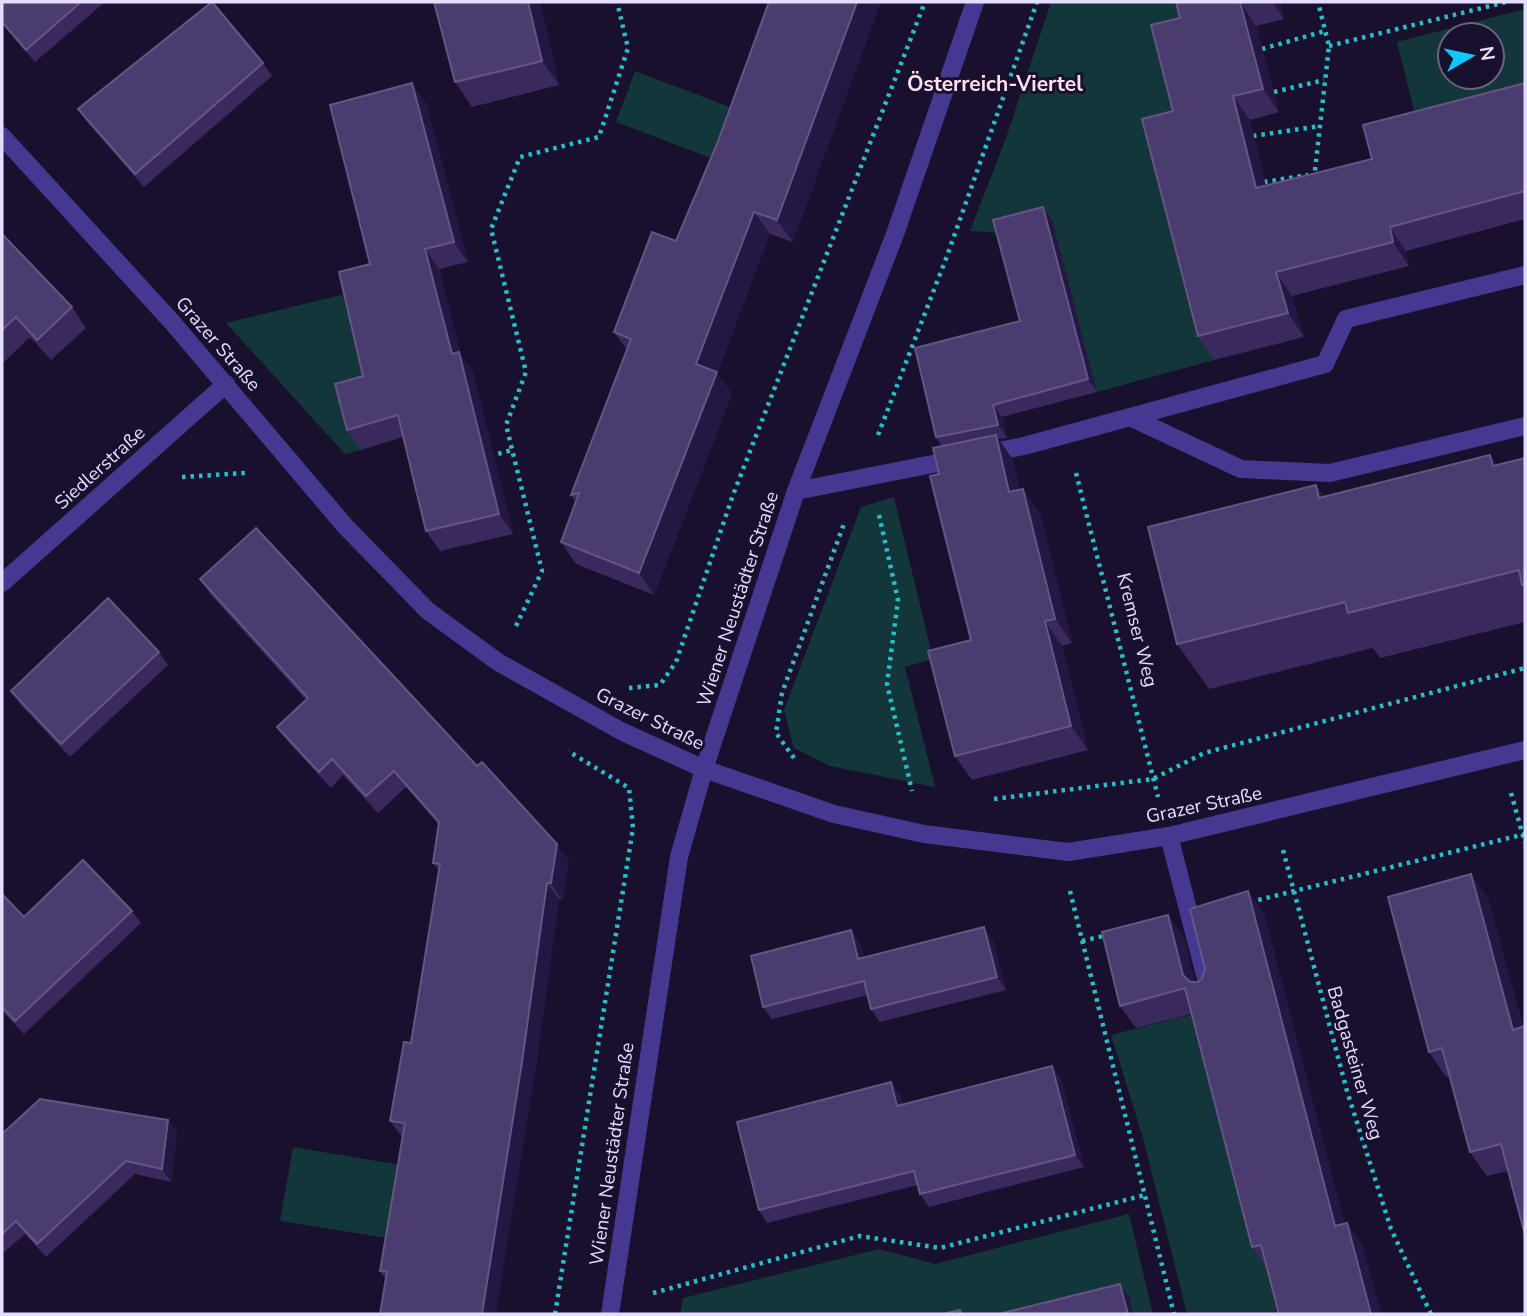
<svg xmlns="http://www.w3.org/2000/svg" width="1527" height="1316" font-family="'Nunito Sans',sans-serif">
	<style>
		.green { fill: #123639; fill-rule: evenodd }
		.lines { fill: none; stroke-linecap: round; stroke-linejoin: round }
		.path { stroke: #28bec8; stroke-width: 4.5; stroke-dasharray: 3.5 5; stroke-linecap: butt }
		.minor { stroke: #463890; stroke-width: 18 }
		.wall { fill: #39295d }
		.shaded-wall { fill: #241743 }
		.building { fill: #4b3c6f; stroke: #645585; stroke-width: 2 }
		.labels { text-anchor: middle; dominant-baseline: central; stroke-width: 6; stroke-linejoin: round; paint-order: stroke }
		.street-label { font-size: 19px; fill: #e5ddff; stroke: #19102e }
		.neighbourhood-label { font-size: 21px; font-weight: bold; fill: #ffdff0; stroke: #19102e }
	</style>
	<rect width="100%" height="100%" fill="#19102e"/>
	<g class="green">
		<polygon points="1051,2 1186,2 1189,135 1159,143 1214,360 1097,392 1070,293 1002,233 970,231 1006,138"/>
		<path d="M 1525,9 L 1525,110 L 1421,138 L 1397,42 ZM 1450,35 L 1492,35 L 1492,77 L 1450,77 Z"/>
		<polygon points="635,71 751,115 732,166 616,122"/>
		<polygon points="353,292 379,396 349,404 361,450 345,454 226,323"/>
		<polygon points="894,497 933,659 905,667 935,787 830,766 794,748 784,710 861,507"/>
		<polygon points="1202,1012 1289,1314 1187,1314 1143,1138 1111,1035"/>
		<polygon points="293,1147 460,1175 400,1240 280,1221"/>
		<polygon points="1129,1214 1153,1314 1133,1314 1128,1297 1059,1314 680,1314 683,1298 879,1249 935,1264"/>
	</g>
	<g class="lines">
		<g class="path">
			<polyline points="1329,46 1506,2"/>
			<polyline points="1262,49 1325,31"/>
			<polyline points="1274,92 1324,80"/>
			<polyline points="1253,136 1320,126"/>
			<polyline points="1314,179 1329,46 1318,2"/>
			<polyline points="1264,182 1308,175"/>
			<polyline points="878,435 947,256 1037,2"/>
			<polyline points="490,456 512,450"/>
			<polyline points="1076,473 1158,797"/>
			<polyline points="182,477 245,473"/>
			<polyline points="879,515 898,600 887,684 912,791"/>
			<polyline points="516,626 542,571 506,425 526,372 491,229 520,157 599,137 628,48 617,2"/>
			<polyline points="629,688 660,685 676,662 733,495 925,2"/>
			<polyline points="794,758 776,733 782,693 845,521"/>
			<polyline points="1511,793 1525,843"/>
			<polyline points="994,799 1153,779 1204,753 1525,668"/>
			<polyline points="1283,850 1347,1091 1391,1229 1431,1314"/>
			<polyline points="1070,891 1174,1314"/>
			<polyline points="1250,902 1525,834"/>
			<polyline points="1082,941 1108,935"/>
			<polyline points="653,1293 860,1236 940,1248 1145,1195"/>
			<polyline points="555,1314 633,828 629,788 568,751"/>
		</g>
		<g class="minor">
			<polyline points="2,136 172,322 345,526 428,611 498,662 621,731 704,769 834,814 924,834 1068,852 1169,836 1525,750"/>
			<polyline points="1130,417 1241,469 1330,473 1525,426"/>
			<polyline points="796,491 1024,446 1325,364 1346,319 1525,275"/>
			<polyline points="2,583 226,384"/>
			<polyline points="1169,836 1210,994"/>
			<polyline points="610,1314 679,857 704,769 796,491 895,234 975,2"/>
		</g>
	</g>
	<g class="wall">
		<polygon points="2,2 105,2 35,62 2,24"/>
		<polygon points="540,2 559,85 472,107 455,82"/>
		<polygon points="769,2 793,242 770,234 717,373 732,394 654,595 576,564 561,542 576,502 571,495 627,350 614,332 676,241 717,144"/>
		<polygon points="1176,2 1280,2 1284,19 1256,26 1279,112 1250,120 1266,186 1372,159 1525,83 1525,219 1406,251 1409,266 1292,296 1304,337 1214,360 1198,336 1173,111 1180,18"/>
		<polygon points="263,63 272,76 144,187 87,122 78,109"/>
		<polygon points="426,103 468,262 439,269 461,356 473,372 513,534 440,551 426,531 403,437 361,450 347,430 363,376 370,264"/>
		<polygon points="1043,207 1052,220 1097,392 1002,417 1007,438 998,439 1013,460 1020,490 1040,513 1072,643 1062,646 1088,750 972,780 955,756 971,640 942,446 936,437 1020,321"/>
		<polygon points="2,234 72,307 86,328 51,360 30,337 4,362 2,360"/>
		<polygon points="1525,458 1525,622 1380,658 1373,648 1209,689 1177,644 1316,485 1325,497 1497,465"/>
		<polygon points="200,579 477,766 569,861 562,900 559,899 534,1079 386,1280 380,1271 402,1137 390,1121 411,1043 439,871 433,863 439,825 406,787 378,813 343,775 331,788 289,743 277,727 306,700 211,595"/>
		<polygon points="159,652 168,665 70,757 20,704 11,691"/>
		<polygon points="1248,891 1264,914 1344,1223 1347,1223 1362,1245 1381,1314 1279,1314 1267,1269 1252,1247 1192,1014 1136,1028 1120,1006 1184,938 1195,982 1198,982 1202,979"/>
		<polygon points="2,894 24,917 132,911 141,923 24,1034 2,1011"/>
		<polygon points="1488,899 1523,1027 1508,1171 1487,1176 1470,1152 1450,1076 1446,1077 1429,1052"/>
		<polygon points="984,927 993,940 1006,990 880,1022 871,1009 868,995 772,1019 763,1007 851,930 860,943 864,958"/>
		<polygon points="1052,1066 1061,1079 1084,1167 929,1207 920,1194 918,1185 767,1223 759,1210 900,1094 903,1104"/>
		<polygon points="168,1120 177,1133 171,1182 135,1174 46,1257 25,1234 2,1254 2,1134"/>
	</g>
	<g class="shaded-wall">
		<polygon points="528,2 540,2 559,85 542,61"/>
		<polygon points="857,2 881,2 793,242 777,220"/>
		<polygon points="1240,2 1256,26 1279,112 1263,89"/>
		<polygon points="1272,2 1280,2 1284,19"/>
		<polygon points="412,83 426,103 468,262 454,242"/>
		<polygon points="1233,96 1250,120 1272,212 1256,188"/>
		<polygon points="1043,207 1052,220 1097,392 1088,379"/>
		<polygon points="754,212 770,234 717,373 732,394 654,595 639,573 696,364"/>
		<polygon points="1390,227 1406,251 1409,266 1393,242"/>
		<polygon points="425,249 439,269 461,356 473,372 513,534 499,514 452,354"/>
		<polygon points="1276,272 1292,296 1304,337 1288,313"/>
		<polygon points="993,405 1002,417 1007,438 998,425"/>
		<polygon points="996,435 1013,460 1026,517 1009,492"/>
		<polygon points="1490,455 1522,501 1493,466"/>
		<polygon points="1316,485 1348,530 1319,498"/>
		<polygon points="1023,489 1040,513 1072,643 1055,619"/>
		<polygon points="1045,621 1062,646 1088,750 1071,726"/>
		<polygon points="557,844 569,861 562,900 551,883"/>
		<polygon points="1471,874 1488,899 1525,1036 1513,1030"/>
		<polygon points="547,883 559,899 534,1079 496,1314 482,1314"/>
		<polygon points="1248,891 1264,914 1351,1248 1335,1226"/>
		<polygon points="1168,915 1184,938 1199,998 1183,975"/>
		<polygon points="984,927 993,940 1006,990 997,977"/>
		<polygon points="851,930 860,943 867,972 858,959"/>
		<polygon points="1052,1066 1061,1079 1084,1167 1075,1155"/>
		<polygon points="891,1082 900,1094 906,1119 897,1106"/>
		<polygon points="168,1120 177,1133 171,1182 162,1169"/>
		<polygon points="1347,1223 1362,1245 1381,1314 1371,1314"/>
		<polygon points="1120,1284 1129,1297 1133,1314 1128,1314"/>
	</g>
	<g class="building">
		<polygon points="2,2 81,2 26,50 2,22"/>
		<polygon points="212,2 263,63 135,174 78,109"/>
		<polygon points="434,2 528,2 542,61 455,82"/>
		<polygon points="769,2 857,2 777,220 754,212 715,314 696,364 717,372 639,573 561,542 579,493 571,495 631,339 614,332 652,232 676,241 717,144"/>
		<polygon points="1176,2 1241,2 1240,2 1263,89 1233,96 1256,188 1372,159 1363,125 1525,83 1525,191 1390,227 1393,242 1276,272 1288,313 1198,336 1142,119 1173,111 1151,25 1180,18"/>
		<polygon points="412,83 454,242 425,249 452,354 459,352 499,514 426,531 398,415 347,430 335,384 363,376 339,272 370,264 330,105"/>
		<polygon points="1043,207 1088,379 993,405 998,425 936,437 915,348 1020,321 993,220"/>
		<polygon points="2,234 72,307 37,340 16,317 2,330"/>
		<polygon points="996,435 1009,492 1023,489 1055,619 1045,621 1071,726 955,756 928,651 971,640 930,476 939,474 933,448"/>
		<polygon points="1490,455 1493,466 1525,458 1525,584 1522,585 1519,570 1348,613 1345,602 1177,644 1148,527 1316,485 1319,498"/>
		<polygon points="256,528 477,766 482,762 557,844 551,883 547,883 522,1062 482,1314 380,1314 387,1272 380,1271 405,1123 390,1121 404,1042 411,1043 440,864 433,863 439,822 394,771 366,796 332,759 319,772 277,727 308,698 200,579"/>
		<polygon points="108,598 159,652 61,744 11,691"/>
		<polygon points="83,860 132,911 15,1021 2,1007 2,894 24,917"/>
		<polygon points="1471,874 1513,1030 1525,1026 1525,1235 1501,1144 1470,1152 1442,1048 1429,1052 1388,897"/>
		<polygon points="1248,891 1335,1226 1347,1223 1371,1314 1279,1314 1261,1245 1252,1247 1185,988 1120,1006 1102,932 1168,915 1183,975 1190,982 1198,982 1202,979 1205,969 1190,909"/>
		<polygon points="984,927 997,977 871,1009 864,981 763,1007 751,956 851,930 858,959"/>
		<polygon points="1052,1066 1075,1155 920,1194 914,1171 759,1210 737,1122 891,1082 897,1106"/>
		<polygon points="40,1099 168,1120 162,1169 126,1161 37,1244 16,1221 2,1234 2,1134"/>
		<polygon points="1120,1284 1128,1314 999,1314"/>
		<polygon points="960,1310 961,1314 943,1314"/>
	</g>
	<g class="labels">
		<g class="street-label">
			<text transform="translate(218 344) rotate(49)">Grazer Straße</text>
			<text transform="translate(100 468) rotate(-42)">Siedlerstraße</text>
			<text transform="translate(738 599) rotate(-72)">Wiener Neustädter Straße</text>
			<text transform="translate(1137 630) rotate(76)">Kremser Weg</text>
			<text transform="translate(650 719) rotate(26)">Grazer Straße</text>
			<text transform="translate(1204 805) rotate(-12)">Grazer Straße</text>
			<text transform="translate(1355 1063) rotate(74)">Badgasteiner Weg</text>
			<text transform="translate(612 1154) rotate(-82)">Wiener Neustädter Straße</text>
		</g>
		<g class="neighbourhood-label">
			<text x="995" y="84">Österreich-Viertel</text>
		</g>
	</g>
	<rect width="1527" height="1316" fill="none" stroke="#e5ddff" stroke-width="7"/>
	<g transform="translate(1471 56) rotate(81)"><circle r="33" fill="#19102e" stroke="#6b6282" stroke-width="2"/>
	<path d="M0-5L12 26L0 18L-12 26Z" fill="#09c9ff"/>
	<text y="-10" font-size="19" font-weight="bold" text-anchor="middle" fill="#e5ddff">N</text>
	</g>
</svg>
